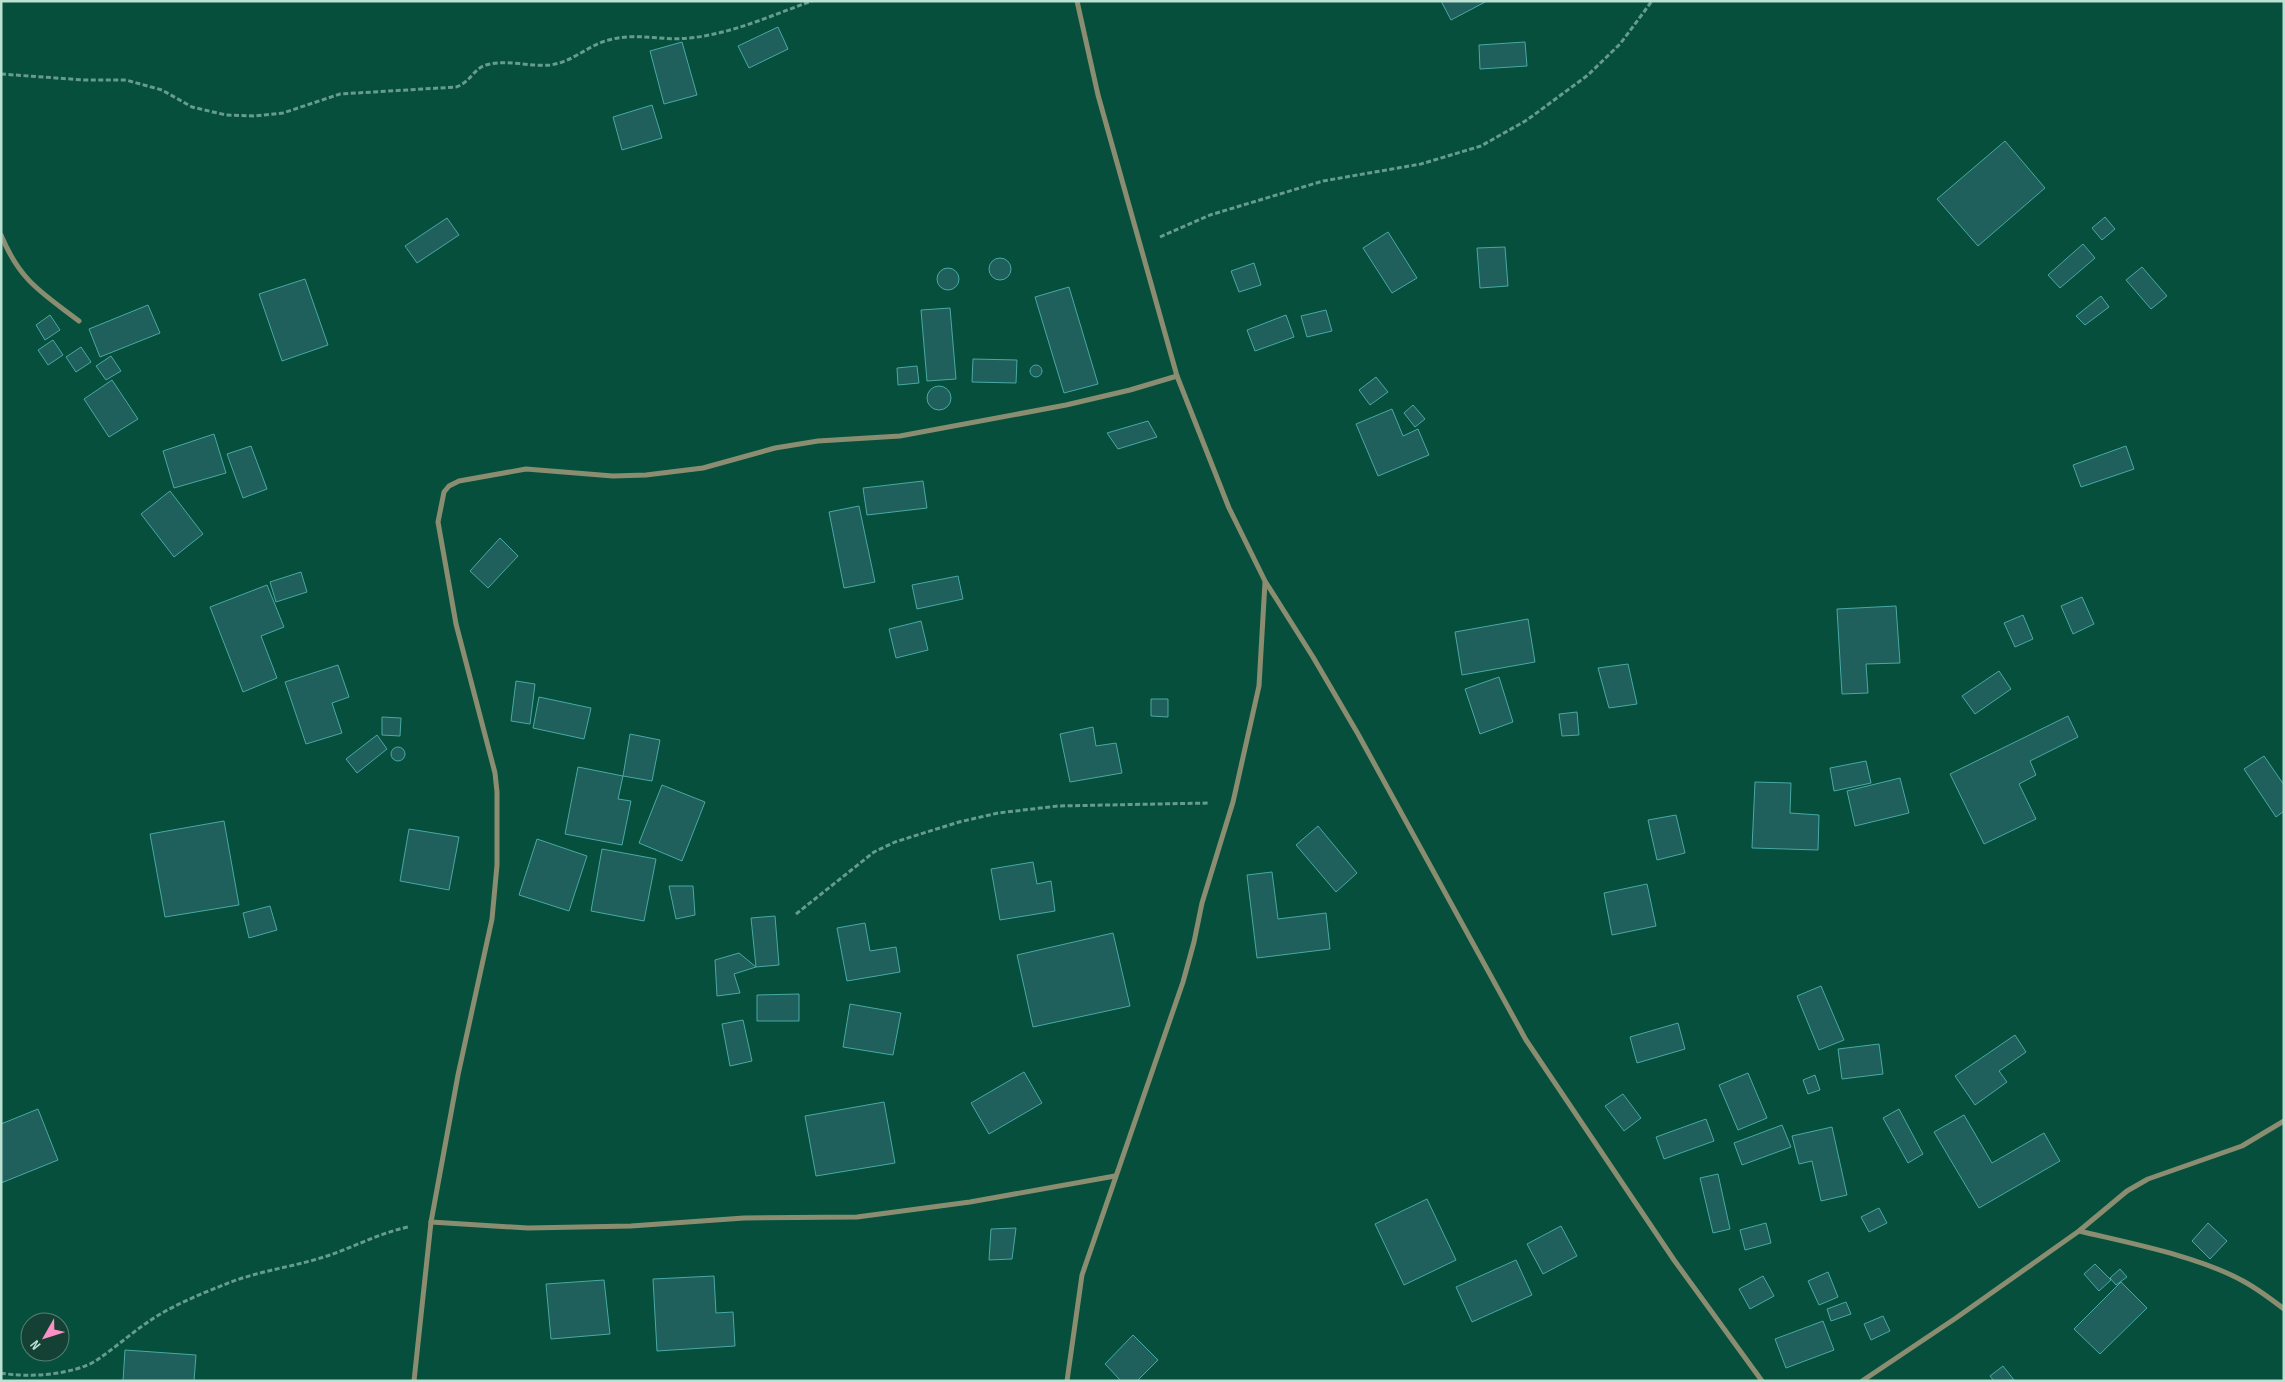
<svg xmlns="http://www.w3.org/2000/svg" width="2285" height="1382" font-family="'Sofia Sans Condensed',sans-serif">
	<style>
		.building { fill: #1f5f5c; stroke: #49a9a4 }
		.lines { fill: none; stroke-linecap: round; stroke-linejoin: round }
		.path { stroke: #659c8c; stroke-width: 3; stroke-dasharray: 5 2.5; stroke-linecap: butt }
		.minor { stroke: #8b8d71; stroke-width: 5 }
	</style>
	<rect width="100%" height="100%" fill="#064f3d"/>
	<g class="building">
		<polygon points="1441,1 1487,1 1451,20"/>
		<polygon points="778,27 788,49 749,68 738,46"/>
		<polygon points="682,42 697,95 664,104 650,51"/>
		<polygon points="1525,42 1527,66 1480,69 1479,45"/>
		<polygon points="652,105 662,138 622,150 613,117"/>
		<polygon points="2005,141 2045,188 1978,246 1937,199"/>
		<polygon points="2105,217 2115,229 2102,240 2092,228"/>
		<polygon points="447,218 459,235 417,263 405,246"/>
		<polygon points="1388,232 1417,278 1392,293 1363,248"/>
		<polygon points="2083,244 2095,258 2060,288 2048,275"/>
		<polygon points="1505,247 1508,286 1480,288 1477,248"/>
		<circle cx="1000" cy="269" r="11"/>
		<polygon points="1254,263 1261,285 1239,292 1231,271"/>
		<polygon points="2142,267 2167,296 2151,309 2126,280"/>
		<circle cx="948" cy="279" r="11"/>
		<polygon points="305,279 328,345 282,361 259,294"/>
		<polygon points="1069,287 1098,384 1064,393 1035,297"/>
		<polygon points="2101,296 2109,307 2085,325 2076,316"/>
		<polygon points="148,305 160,333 100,357 89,329"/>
		<polygon points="950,308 956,379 927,381 921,310"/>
		<polygon points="1326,310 1332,331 1307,337 1301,316"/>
		<polygon points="50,315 60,330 45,340 36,325"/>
		<polygon points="1286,315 1294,337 1255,351 1247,330"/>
		<polygon points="53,340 63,355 48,365 38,350"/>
		<polygon points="81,347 91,362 76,372 66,357"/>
		<polygon points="111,356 121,371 106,380 96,366"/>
		<polygon points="973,359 1017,360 1016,383 972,382"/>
		<circle cx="1036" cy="371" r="6"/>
		<polygon points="917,366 919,383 898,385 897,368"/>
		<polygon points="1376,377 1388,392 1370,405 1359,390"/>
		<polygon points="112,380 138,419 109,437 84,399"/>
		<circle cx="939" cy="398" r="12"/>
		<polygon points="1413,405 1425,419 1415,427 1404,413"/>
		<polygon points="1392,409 1403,436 1418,429 1429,455 1378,476 1356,424"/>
		<polygon points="1148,421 1157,437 1118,449 1107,433"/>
		<polygon points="214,434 226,473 174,488 163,451"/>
		<polygon points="251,446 267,489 243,498 227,454"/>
		<polygon points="2126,446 2134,469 2081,487 2073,465"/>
		<polygon points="923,481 927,508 867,515 863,488"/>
		<polygon points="170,491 203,534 174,557 141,514"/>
		<polygon points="859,506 875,582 844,588 829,512"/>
		<polygon points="500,538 518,556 488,588 470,571"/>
		<polygon points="301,572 307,592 276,602 270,582"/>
		<polygon points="958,576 963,599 917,609 912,585"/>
		<polygon points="267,585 284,627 261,636 277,678 243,692 210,607"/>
		<polygon points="2082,597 2094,624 2073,634 2061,606"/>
		<polygon points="1896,606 1900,663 1866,664 1868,693 1842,694 1837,609"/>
		<polygon points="2023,615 2033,639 2015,647 2004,623"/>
		<polygon points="1528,619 1535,662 1462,675 1455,632"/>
		<polygon points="921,621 928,650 896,658 889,629"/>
		<polygon points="1628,664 1637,704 1609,708 1598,668"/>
		<polygon points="338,665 349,697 332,703 342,733 306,744 285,682"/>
		<polygon points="1999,671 2011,689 1975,714 1962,696"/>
		<polygon points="1499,677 1513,722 1480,734 1465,689"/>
		<polygon points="516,681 535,684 530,724 511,721"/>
		<polygon points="539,697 591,708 584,739 533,728"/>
		<polygon points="1151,699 1168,699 1168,717 1151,716"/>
		<polygon points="1577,712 1579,735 1562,736 1559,714"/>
		<polygon points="2068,716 2078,737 2030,761 2036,775 2019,784 2036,819 1984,844 1950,774"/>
		<polygon points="382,717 401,718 400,736 382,735"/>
		<polygon points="1093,727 1096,746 1116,743 1122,773 1070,782 1060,734"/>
		<polygon points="630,734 660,740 652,781 623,776"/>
		<polygon points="377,735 387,749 357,773 346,759"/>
		<circle cx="398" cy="754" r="7"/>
		<polygon points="2264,756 2284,785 2284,811 2276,817 2244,769"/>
		<polygon points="1866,761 1871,783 1834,791 1830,768"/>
		<polygon points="578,767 623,776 618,799 631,801 622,845 565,834"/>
		<polygon points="1900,778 1909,813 1855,826 1847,791"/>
		<polygon points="1755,782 1791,783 1790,813 1819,815 1818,850 1752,848"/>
		<polygon points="662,785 705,802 682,861 639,843"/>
		<polygon points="1676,815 1685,853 1657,860 1648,820"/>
		<polygon points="224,821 239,905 165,917 150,834"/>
		<polygon points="1318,826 1357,873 1336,892 1296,845"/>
		<polygon points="409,829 459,837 449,890 400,881"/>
		<polygon points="537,839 587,856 569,911 519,895"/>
		<polygon points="602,849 656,859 644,921 591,911"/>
		<polygon points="1033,862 1037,884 1051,881 1055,911 1000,920 991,869"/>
		<polygon points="1272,872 1278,919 1326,913 1330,949 1257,958 1247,875"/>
		<polygon points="1647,884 1656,926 1612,935 1604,893"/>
		<polygon points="669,886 693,886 695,915 676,919"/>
		<polygon points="270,906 277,930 249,938 243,913"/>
		<polygon points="775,916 779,965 756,967 751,918"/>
		<polygon points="865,923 870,951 896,947 900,972 847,981 837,928"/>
		<polygon points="1113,933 1130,1006 1033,1027 1017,955"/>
		<polygon points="739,953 756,967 734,974 740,993 717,996 715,960"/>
		<polygon points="1821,986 1844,1040 1819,1050 1797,996"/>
		<polygon points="799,994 799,1021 757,1021 757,995"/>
		<polygon points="850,1004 901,1013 893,1055 843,1047"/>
		<polygon points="743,1020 752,1061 730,1066 722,1024"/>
		<polygon points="1678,1023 1685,1049 1637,1063 1630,1037"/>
		<polygon points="2015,1035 2026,1052 1999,1071 2007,1082 1975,1105 1955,1076"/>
		<polygon points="1879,1044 1883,1074 1842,1079 1838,1049"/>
		<polygon points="1024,1072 1042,1103 989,1134 971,1103"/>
		<polygon points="1748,1073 1767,1118 1738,1130 1719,1085"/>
		<polygon points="1815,1075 1820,1090 1808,1094 1803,1080"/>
		<polygon points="1623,1094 1641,1118 1624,1131 1605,1106"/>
		<polygon points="884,1102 895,1163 816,1176 805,1116"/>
		<polygon points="38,1109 58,1160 1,1183 1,1124"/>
		<polygon points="1899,1109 1923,1154 1908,1163 1883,1118"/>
		<polygon points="1964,1115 1992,1163 2044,1133 2060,1161 1979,1208 1934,1132"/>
		<polygon points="1706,1119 1714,1141 1664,1159 1656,1137"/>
		<polygon points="1782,1125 1791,1147 1742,1165 1734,1143"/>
		<polygon points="1832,1127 1847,1195 1821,1201 1812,1161 1799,1164 1792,1136"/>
		<polygon points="1718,1174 1730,1229 1713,1233 1700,1178"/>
		<polygon points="1427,1199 1456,1260 1404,1285 1375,1224"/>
		<polygon points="1879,1208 1887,1223 1869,1232 1861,1217"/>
		<polygon points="1766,1223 1771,1243 1745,1250 1740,1230"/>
		<polygon points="2208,1223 2227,1241 2210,1259 2192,1241"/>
		<polygon points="1561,1226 1577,1256 1543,1274 1527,1244"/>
		<polygon points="1016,1228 1012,1259 989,1260 991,1229"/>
		<polygon points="1516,1260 1532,1295 1472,1322 1456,1287"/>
		<polygon points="2095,1264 2111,1280 2099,1291 2084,1274"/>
		<polygon points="2120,1269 2127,1277 2116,1285 2110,1278"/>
		<polygon points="1828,1272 1838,1297 1819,1305 1808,1281"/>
		<polygon points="714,1276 716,1313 733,1312 735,1346 657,1351 653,1279"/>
		<polygon points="1763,1276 1774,1296 1750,1309 1739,1289"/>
		<polygon points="604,1280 610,1334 551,1339 546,1284"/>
		<polygon points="2121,1282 2147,1308 2100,1354 2074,1329"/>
		<polygon points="1846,1302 1851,1314 1831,1321 1827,1309"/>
		<polygon points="1883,1316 1890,1331 1871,1340 1864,1324"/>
		<polygon points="1823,1321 1834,1350 1786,1368 1775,1339"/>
		<polygon points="1133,1335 1158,1360 1137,1381 1121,1381 1105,1364"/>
		<polygon points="125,1350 196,1355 194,1381 123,1381"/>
		<polygon points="2003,1366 2014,1380 1994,1381 1990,1376"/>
	</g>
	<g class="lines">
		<g class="path">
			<path d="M 1,74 L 84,80 L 126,80 L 162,90 L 192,107 L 226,115 L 254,116 L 283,113 L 340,94 L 456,87 C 471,82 473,69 486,65 C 506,59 530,67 550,65 C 574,62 590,43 613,39 C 638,33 664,41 689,38 C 732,34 772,15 812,1"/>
			<polyline points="1160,237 1210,215 1323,181 1421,164 1481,146 1527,120 1588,75 1620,44 1652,1"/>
			<polyline points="796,914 874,852 895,842 959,822 998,813 1058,806 1209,803"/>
			<path d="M 1,1373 C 27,1378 74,1375 97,1360 C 119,1345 138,1327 162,1313 C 183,1301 208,1291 231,1282 C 263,1270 298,1266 330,1255 C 356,1246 380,1233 408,1227"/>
		</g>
		<g class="minor">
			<polyline points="1077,1 1098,95 1177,376 1229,508 1265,581 1313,657 1358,734 1526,1040 1674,1260 1762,1381"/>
			<path d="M 1,235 C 20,281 41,292 79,321"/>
			<polyline points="431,1222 528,1228 631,1226 744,1218 857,1217 970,1202 1115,1176"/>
			<path d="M 2079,1231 C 2129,1243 2198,1256 2243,1281 C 2258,1289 2271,1299 2284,1309"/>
			<polyline points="414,1381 431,1222 458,1075 492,919 497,865 497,792 495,773 456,624 438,522 444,492 449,486 459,481 526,469 613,476 646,475 703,468 775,448 818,441 900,436 1066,405 1130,390 1177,376"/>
			<polyline points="1067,1381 1082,1275 1183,982 1194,942 1202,903 1233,802 1259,686 1265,582"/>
			<polyline points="1862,1381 1956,1318 2079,1231 2127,1191 2148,1179 2242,1146 2284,1121"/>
		</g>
	</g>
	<rect width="2285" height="1382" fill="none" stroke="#bae1d2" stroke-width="5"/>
	<g transform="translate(45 1337) rotate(231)"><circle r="24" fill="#144134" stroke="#568173"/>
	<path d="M0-4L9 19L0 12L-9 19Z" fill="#fc8fc3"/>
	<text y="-8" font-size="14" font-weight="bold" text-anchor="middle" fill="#bae1d2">N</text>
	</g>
</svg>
